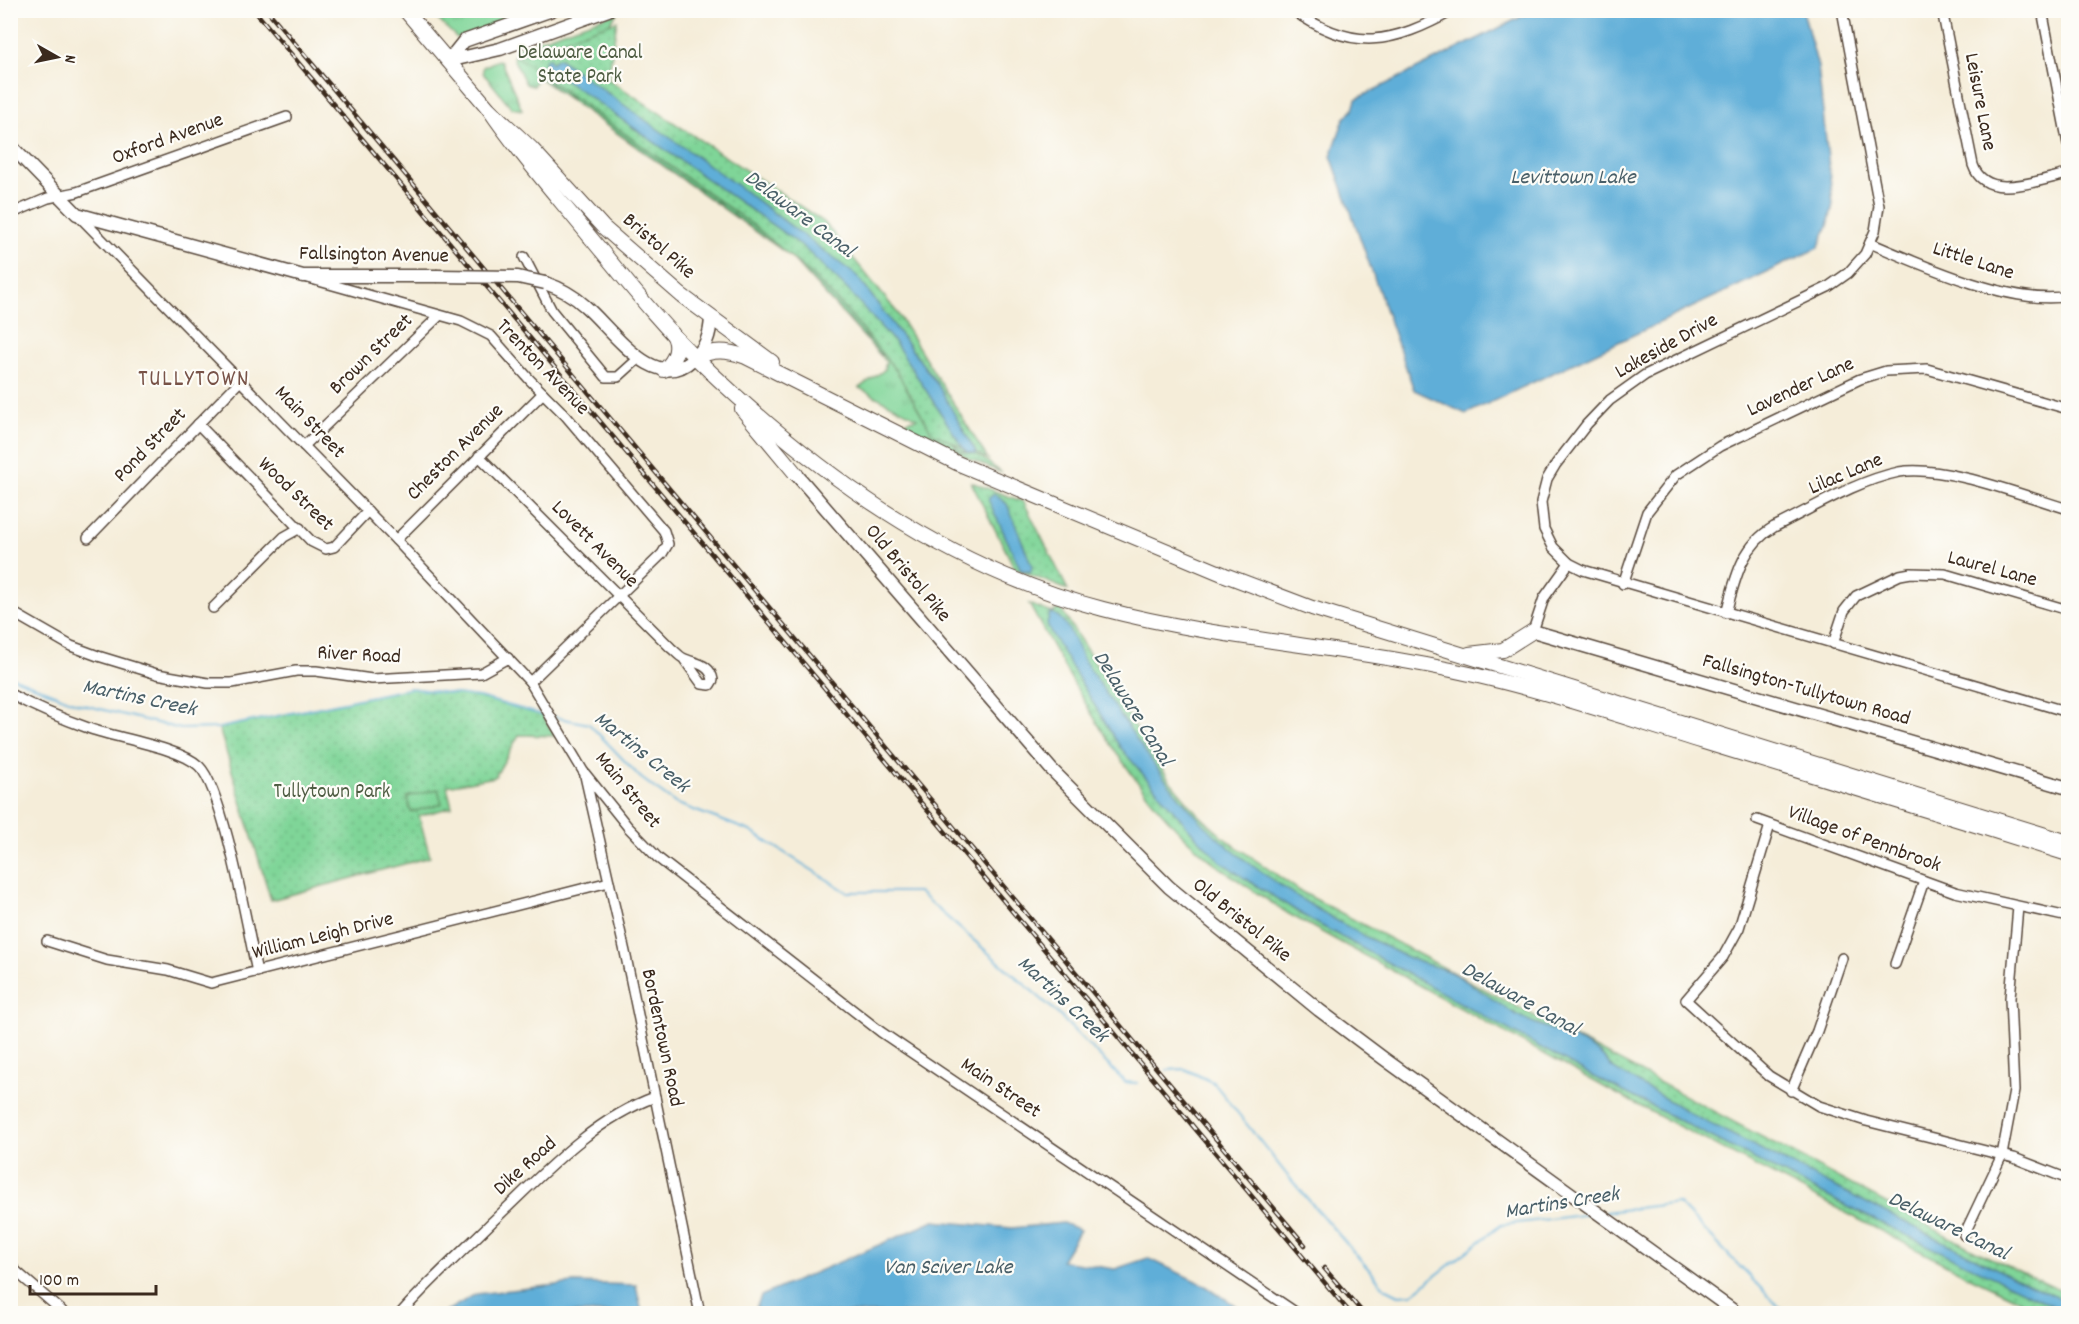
<svg xmlns="http://www.w3.org/2000/svg" width="2079" height="1324" font-family="Dekko,sans-serif">
	<style>
		.grass { fill: url(#grass-tufts); stroke: #5d805b; stroke-width: 1.5 }
		.forest { fill: url(#forest-firs); stroke: #51704f; stroke-width: 1.5 }
		.park { fill: url(#park-dots); stroke: #5d805b; stroke-width: 1.5 }
		.pitch { fill: #7fd598; stroke: #5d805b; stroke-width: 1.5 }
		.water { fill: #5eaed8; stroke: #4c6c7b; stroke-width: 1.5 }
		.lines { fill: none; stroke-linecap: round; stroke-linejoin: round }
		.stream { stroke: #5eaed8; stroke-width: 2 }
		.minor-casing { stroke: #57473a; stroke-width: 12 }
		.major-casing { stroke: #57473a; stroke-width: 15 }
		.highway-casing { stroke: #57473a; stroke-width: 16 }
		.minor { stroke: #fff; stroke-width: 9 }
		.major { stroke: #fff; stroke-width: 12 }
		.highway { stroke: #fff; stroke-width: 14 }
		.rail-casing { stroke: #3b2a1e; stroke-width: 4.5 }
		.rail { stroke: #fdfcf7; stroke-width: 2; stroke-dasharray: 7; stroke-linecap: butt }
		.major-bridge-casing { stroke: #57473a; stroke-width: 15; stroke-linecap: butt }
		.major-bridge { stroke: #fff; stroke-width: 12 }
		.labels { text-anchor: middle; dominant-baseline: central; stroke-width: 4.5; stroke-linejoin: round; paint-order: stroke }
		.park-label { font-size: 21px; fill: #4f5d43; stroke: #fdfcf7 }
		.street-label { font-size: 21px; fill: #3b2a1e; stroke: #fdfcf7 }
		.water-label { font-size: 22px; font-style: italic; fill: #495f68; stroke: #fdfcf7 }
		.quarter-label { font-size: 24px; letter-spacing: 1.5px; fill: #785348; stroke: #fdfcf7 }
	</style>
	<defs>
		<pattern id="grass-tufts" width="24" height="20" patternUnits="userSpaceOnUse" patternTransform="scale(1.5)"><rect width="24" height="20" fill="#7fd598"/><path d="M3 7l-1-3M5 7V3M7 7l1-3M15 17l-1-3M17 17v-4M19 17l1-3" fill="none" stroke="#6fb783"/></pattern>
		<pattern id="forest-firs" width="22" height="20" patternUnits="userSpaceOnUse" patternTransform="scale(1.5)"><rect width="22" height="20" fill="#67b680"/><path d="M5 1l3.5 6h-7zM16 11l3.5 6h-7z" fill="#569468"/></pattern>
		<pattern id="park-dots" width="8" height="8" patternUnits="userSpaceOnUse" patternTransform="scale(1.5)"><rect width="8" height="8" fill="#7fd598"/><path d="M2 2h.1M6 6h.1" fill="none" stroke="#6fb783" stroke-width="1.8" stroke-linecap="round"/></pattern>
	</defs>
	<rect width="100%" height="100%" fill="#fdfcf7"/>
	<filter id="ink" filterUnits="userSpaceOnUse"><feTurbulence type="fractalNoise" baseFrequency=".0167" numOctaves="2"/><feDisplacementMap in="SourceGraphic" scale="12" xChannelSelector="R" yChannelSelector="G"/><feConvolveMatrix kernelMatrix="1 2 1 2 8 2 1 2 1" color-interpolation-filters="sRGB"/></filter>
	<filter id="wash" filterUnits="userSpaceOnUse"><feTurbulence type="fractalNoise" baseFrequency=".008" numOctaves="4" result="noise"/><feDisplacementMap in="SourceGraphic" scale="24" xChannelSelector="R" yChannelSelector="G"/><feGaussianBlur stdDeviation="1.35" result="paint"/><feColorMatrix in="noise" values="0 0 0 0 0 0 0 0 0 0 0 0 0 0 0 0 0 1.4 0 .05"/><feComposite in="paint" operator="in"/></filter>
	<g filter="url(#wash)">
		<rect width="100%" height="100%" fill="#f5edd9"/>
		<g class="grass">
			<polygon points="429,11 535,11 457,38"/>
			<polygon points="618,12 606,28 544,65 533,86 526,84 513,58 518,47"/>
			<polygon points="498,60 501,61 522,110 512,108 483,73 483,67"/>
			<polygon points="892,347 958,451 977,454 1002,473 903,429 907,421 917,418 859,388 884,370 886,362 881,356"/>
		</g>
		<polygon class="forest" points="544,65 801,245 847,289 896,344 967,452 959,451 892,348 881,356 790,256 538,77"/>
		<g class="park">
			<polygon points="617,21 608,79 824,222 896,311 988,459 932,433 897,372 851,315 813,276 756,227 516,56"/>
			<polygon points="971,482 1024,502 1068,590 1015,569"/>
			<path d="M 1029,604 L 1052,613 L 1060,608 L 1170,781 L 1197,813 L 1224,838 L 1300,891 L 1976,1251 L 2068,1294 L 2068,1313 L 2046,1313 L 1968,1276 L 1628,1100 L 1287,913 C 1261,895 1233,879 1208,858 C 1135,799 1074,686 1029,604 Z"/>
			<polygon points="411,688 479,697 542,715 555,736 519,735 495,777 447,786 452,807 419,816 430,857 271,900 219,728"/>
		</g>
		<polygon class="pitch" points="438,789 442,804 411,812 407,797"/>
		<g class="water">
			<polygon points="1535,10 1803,11 1818,67 1833,204 1828,226 1818,248 1466,414 1414,390 1331,156 1344,119 1353,110 1356,99"/>
			<polygon points="549,58 551,63 558,58 742,189 857,276 938,385 977,454 967,452 962,446 896,344 847,289 801,245 544,65 545,60"/>
			<polygon points="994,494 1007,504 1032,566 1031,572 1021,570 988,499"/>
			<path d="M 1050,613 C 1068,615 1076,649 1085,662 C 1131,729 1172,803 1237,854 C 1286,892 1350,931 1407,957 C 1421,964 1436,966 1450,972 C 1474,983 1495,1003 1519,1016 C 1546,1031 1595,1039 1612,1068 L 1697,1117 L 2017,1279 L 2068,1302 L 2068,1313 L 1848,1207 L 1583,1071 L 1311,920 L 1244,878 L 1219,860 L 1191,831 L 1120,747 L 1051,633 L 1047,623 Z"/>
			<polygon points="934,1221 1012,1228 1063,1223 1080,1230 1061,1261 1115,1269 1148,1258 1204,1285 1247,1313 754,1313 761,1296"/>
			<polygon points="574,1283 636,1285 642,1313 443,1313 476,1294"/>
		</g>
		<g class="lines">
			<g class="stream">
				<polyline points="10,676 76,703 181,729 219,728 411,688 479,697 546,716"/>
				<polyline points="554,717 589,724 641,778 675,803 750,831 847,892 918,892 1053,1009 1125,1082 1137,1083"/>
				<polyline points="1167,1070 1185,1069 1214,1083 1287,1175 1385,1288 1399,1295 1412,1294 1501,1225 1590,1214"/>
				<polyline points="1605,1212 1678,1203 1786,1314"/>
			</g>
		</g>
	</g>
	<g filter="url(#ink)">
		<g class="lines">
			<defs>
				<g id="minor">
					<path d="M 1293,10 C 1353,53 1392,44 1454,10"/>
					<polyline points="1842,10 1879,206 1875,231 1865,254 1848,273 1828,287 1645,375 1610,400 1587,424 1556,464 1547,479 1541,502 1544,529 1553,547 1569,563 1583,570 2068,712"/>
					<path d="M 1942,10 L 1973,165 C 1986,203 2040,179 2068,174"/>
					<polyline points="2042,10 2068,144"/>
					<polyline points="10,214 48,198 77,192 287,117"/>
					<polyline points="77,214 396,540 530,682 583,771 628,827 658,858 881,1032 1298,1314"/>
					<path d="M 1870,243 C 1921,265 2015,307 2068,296"/>
					<polyline points="524,257 552,311 606,377 618,377 639,358"/>
					<polyline points="308,278 461,321 491,336 530,380 566,416 664,531 668,544 662,554 530,682"/>
					<polyline points="198,424 312,542 326,549 334,547 368,511"/>
					<polyline points="304,446 439,316"/>
					<path d="M 479,456 L 671,648 C 675,651 679,656 683,658 C 695,664 710,663 713,680 L 710,685 L 702,684 L 684,659"/>
					<polyline points="88,538 240,381"/>
					<polyline points="396,540 543,393"/>
					<polyline points="1623,584 1647,512 1676,475 1720,446 1860,379 1886,371 1927,369 2068,409"/>
					<polyline points="213,608 284,537 300,528"/>
					<polyline points="10,611 71,646 98,656 157,674 208,683 232,683 296,671 316,671 372,679 481,673 508,658"/>
					<path d="M 1726,613 C 1735,580 1741,546 1774,527 C 1813,508 1856,481 1899,472 C 1944,464 2024,496 2068,509"/>
					<polyline points="1533,631 1544,598 1569,563"/>
					<polyline points="1833,644 1844,611 1856,596 1900,575 1911,573 1945,574 2068,610"/>
					<path d="M 10,694 C 36,708 63,719 91,729 C 117,738 180,748 199,766 C 224,790 248,932 257,972"/>
					<polyline points="585,776 625,952 700,1314"/>
					<polyline points="1757,820 1955,892 2068,917"/>
					<polyline points="1770,825 1739,928 1723,957 1686,1000 1769,1076 1819,1106 1866,1121 2014,1158 2068,1179"/>
					<polyline points="47,941 107,960 168,970 211,983 609,882"/>
					<polyline points="1895,964 1924,881"/>
					<polyline points="1791,1091 1817,1031 1842,958"/>
					<polyline points="1964,1235 2002,1155 2014,1091 2010,998 2018,907"/>
					<polyline points="10,1266 62,1311"/>
					<polyline points="10,1283 16,1271"/>
					<path d="M 400,1314 C 429,1281 461,1253 492,1222 C 541,1176 591,1120 655,1097"/>
				</g>
				<g id="major">
					<polyline points="448,61 500,49 608,10"/>
					<polyline points="448,61 464,41 552,10"/>
					<polyline points="10,145 77,214 303,276 436,276"/>
					<path d="M 545,283 C 560,288 573,295 585,306 C 612,329 655,395 693,359 C 706,348 710,335 711,318"/>
					<polyline points="796,474 1051,769 1169,887 1319,1010 1383,1058 1738,1314"/>
					<polyline points="1533,631 2068,788"/>
				</g>
				<g id="highway">
					<polyline points="405,10 489,109 531,148 603,227 681,295 772,362"/>
					<path d="M 489,109 C 520,155 556,195 590,237 C 625,279 659,323 698,360 C 814,472 945,568 1103,609 C 1232,643 1366,647 1495,680 C 1566,697 1635,721 1704,742 C 1826,779 1947,816 2068,854"/>
					<path d="M 695,358 C 713,349 727,350 746,357 L 957,463 L 1225,575 L 1312,608 L 2068,842"/>
					<path d="M 664,370 C 675,360 681,347 672,333"/>
					<polyline points="742,409 796,474"/>
					<polyline points="1469,654 1503,650 1533,631"/>
				</g>
			</defs>
			<use href="#minor" class="minor-casing"/>
			<use href="#major" class="major-casing"/>
			<use href="#highway" class="highway-casing"/>
			<use href="#minor" class="minor"/>
			<use href="#major" class="major"/>
			<use href="#highway" class="highway"/>
			<defs>
				<g id="rail">
					<polyline points="254,10 1351,1314"/>
					<polyline points="267,10 1305,1245"/>
					<polyline points="1324,1268 1364,1314"/>
				</g>
			</defs>
			<use href="#rail" class="rail-casing"/>
			<use href="#rail" class="rail"/>
			<defs>
				<polyline id="major-bridge" points="436,276 518,277 545,283"/>
			</defs>
			<use href="#major-bridge" class="major-bridge-casing"/>
			<use href="#major-bridge" class="major-bridge"/>
		</g>
	</g>
	<g class="labels">
		<g class="park-label">
			<text x="580" y="54">Delaware Canal<tspan x="580" dy="24">State Park</tspan></text>
			<text x="332" y="793">Tullytown Park</text>
		</g>
		<g class="street-label">
			<text transform="translate(1979 102) rotate(79)">Leisure Lane</text>
			<text transform="translate(168 140) rotate(-20)">Oxford Avenue</text>
			<text transform="translate(658 247) rotate(41)">Bristol Pike</text>
			<text transform="translate(374 256) rotate(1)">Fallsington Avenue</text>
			<text transform="translate(1973 262) rotate(18)">Little Lane</text>
			<text transform="translate(1667 347) rotate(-29)">Lakeside Drive</text>
			<text transform="translate(372 355) rotate(-44)">Brown Street</text>
			<text transform="translate(542 368) rotate(46)">Trenton Avenue</text>
			<text transform="translate(1801 388) rotate(-25)">Lavender Lane</text>
			<text transform="translate(309 423) rotate(46)">Main Street</text>
			<text transform="translate(151 446) rotate(-46)">Pond Street</text>
			<text transform="translate(456 453) rotate(-45)">Cheston Avenue</text>
			<text transform="translate(1846 475) rotate(-23)">Lilac Lane</text>
			<text transform="translate(295 495) rotate(44)">Wood Street</text>
			<text transform="translate(594 545) rotate(45)">Lovett Avenue</text>
			<text transform="translate(1992 570) rotate(15)">Laurel Lane</text>
			<text transform="translate(907 574) rotate(50)">Old Bristol Pike</text>
			<text transform="translate(359 656) rotate(3)">River Road</text>
			<text transform="translate(1806 691) rotate(16)">Fallsington-Tullytown Road</text>
			<text transform="translate(627 791) rotate(51)">Main Street</text>
			<text transform="translate(1864 840) rotate(20)">Village of Pennbrook</text>
			<text transform="translate(1241 921) rotate(39)">Old Bristol Pike</text>
			<text transform="translate(323 937) rotate(-14)">William Leigh Drive</text>
			<text transform="translate(661 1038) rotate(78)">Bordentown Road</text>
			<text transform="translate(1000 1089) rotate(34)">Main Street</text>
			<text transform="translate(526 1167) rotate(-42)">Dike Road</text>
		</g>
		<g class="water-label">
			<text x="1573" y="178">Levittown Lake</text>
			<text transform="translate(799 215) rotate(37)">Delaware Canal</text>
			<text transform="translate(139 699) rotate(12)">Martins Creek</text>
			<text transform="translate(1132 709) rotate(58)">Delaware Canal</text>
			<text transform="translate(641 753) rotate(39)">Martins Creek</text>
			<text transform="translate(1062 1000) rotate(43)">Martins Creek</text>
			<text transform="translate(1520 1000) rotate(29)">Delaware Canal</text>
			<text transform="translate(1562 1204) rotate(-9)">Martins Creek</text>
			<text transform="translate(1948 1227) rotate(26)">Delaware Canal</text>
			<text x="948" y="1268">Van Sciver Lake</text>
		</g>
		<g class="quarter-label">
			<text x="194" y="380">TULLYTOWN</text>
		</g>
	</g>
	<rect width="2079" height="1324" fill="none" stroke="#fdfcf7" stroke-width="36"/>
	<g transform="translate(57 57) rotate(99)" stroke="#fdfcf7" stroke-width="4.5" paint-order="stroke">
	<path d="M0-4.5L10 22L0 15L-10 22Z" fill="#3b2a1e"/>
	<text y="-9" font-size="16" font-weight="bold" text-anchor="middle" fill="#3b2a1e">N</text>
	</g>
	<path d="M30 1285v9h126v-9" fill="none" stroke="#3b2a1e" stroke-width="3"/>
	<text x="39" y="1285" font-size="18" fill="#3b2a1e" stroke="#fdfcf7" stroke-width="4.5" paint-order="stroke">100 m</text>
</svg>
